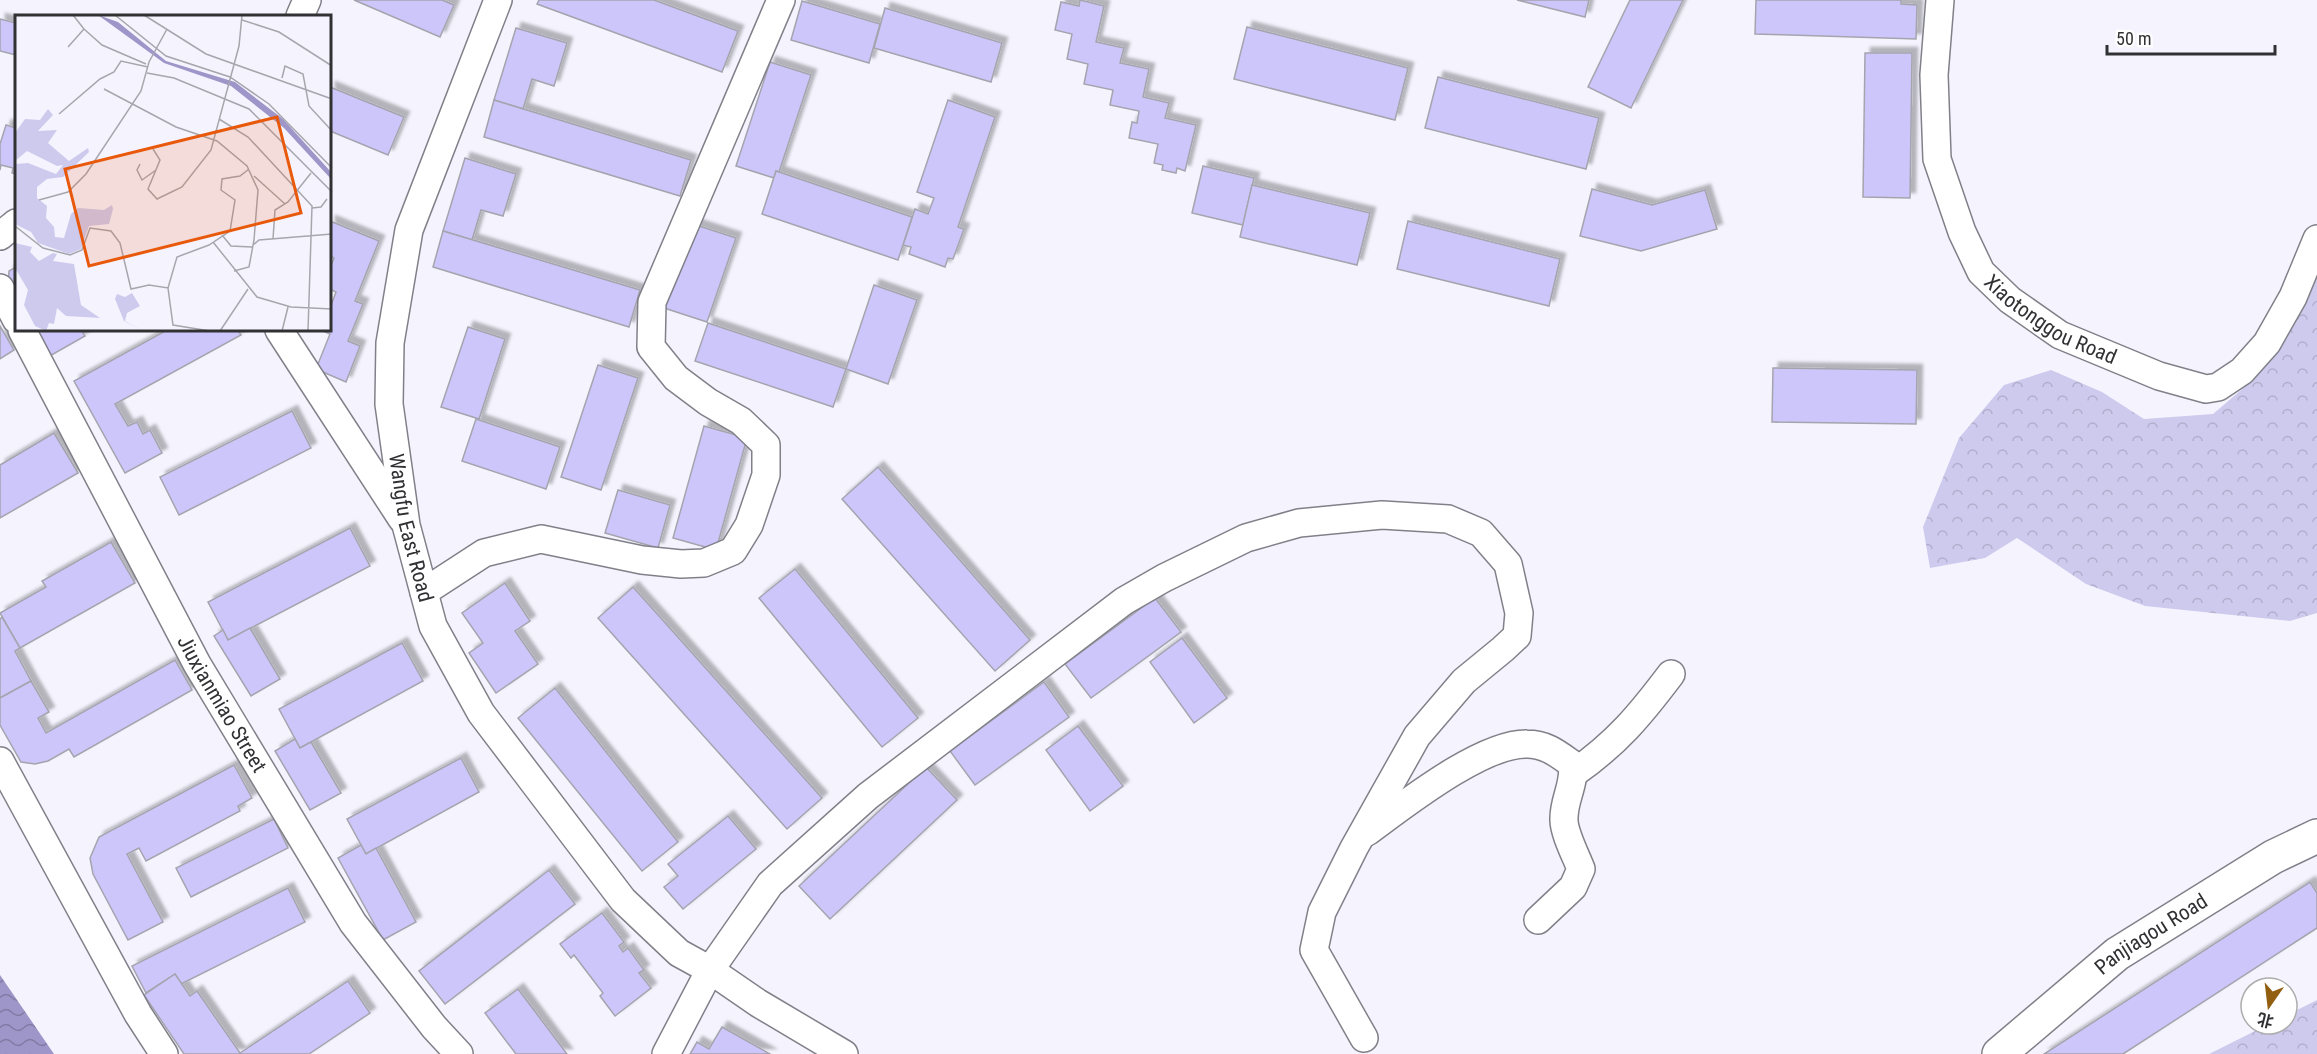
<svg xmlns="http://www.w3.org/2000/svg" width="2317" height="1054" font-family="'Roboto Condensed','Noto Sans SC',sans-serif">
	<style>
		.forest { fill: url(#forest-crowns) }
		.water { fill: url(#water-waves) }
		.building { fill: #cdc6fb; stroke: #a5a4ae; stroke-width: 1.5; filter: url(#shadow) }
		.lines { fill: none; stroke-linecap: round; stroke-linejoin: round }
		.minor-casing { stroke: #818089; stroke-width: 30 }
		.tertiary-casing { stroke: #818089; stroke-width: 36 }
		.minor { stroke: #fff; stroke-width: 27 }
		.tertiary { stroke: #fff; stroke-width: 33 }
		.labels { text-anchor: middle; dominant-baseline: central; stroke-width: 5; stroke-linejoin: round; paint-order: stroke }
		.street-label { font-size: 21px; fill: #313134; stroke: #fff }
		.inset-road { fill: none; stroke: #a7a6ad; stroke-width: 1.5 }
		.view { fill: #e8590c; fill-opacity: 0.15; stroke: #e8590c; stroke-width: 3 }
		.inset-edge { fill: none; stroke: #313134; stroke-width: 3 }
	</style>
	<defs>
		<pattern id="forest-crowns" width="20" height="18" patternUnits="userSpaceOnUse" patternTransform="scale(1.5)"><rect width="20" height="18" fill="#cecaee"/><path d="M2 6a3 3 0 1 1 6 0M12 15a3 3 0 1 1 6 0" fill="none" stroke="#b1aecd"/></pattern>
		<pattern id="water-waves" width="16" height="10" patternUnits="userSpaceOnUse" patternTransform="scale(1.5)"><rect width="16" height="10" fill="#9e96c9"/><path d="M0 5q4-4 8 0t8 0" fill="none" stroke="#817ba4"/></pattern>
		<filter id="shadow"><feDropShadow dx="5.5" dy="-5.5" stdDeviation="1.5" flood-color="#0004"/></filter>
	</defs>
	<rect width="100%" height="100%" fill="#f5f4fe"/>
	<g class="forest">
		<polygon points="2317,268 2317,613 2290,621 2145,606 2086,584 2017,538 1985,558 1930,568 1923,527 1959,438 2004,385 2051,370 2102,392 2144,419 2213,414 2247,385 2298,314"/>
		<polygon points="2317,1000 2317,1054 2209,1054 2269,1024 2287,1024 2287,1015"/>
	</g>
	<polygon class="water" points="0,975 54,1054 0,1054"/>
	<g class="building">
		<polygon points="354,0 442,0 454,5 440,37"/>
		<polygon points="539,0 654,0 738,31 722,72 537,4"/>
		<polygon points="1080,0 1104,6 1096,42 1124,48 1120,63 1149,69 1143,97 1169,103 1165,118 1196,125 1185,171 1177,168 1176,173 1162,170 1163,165 1154,163 1158,144 1129,138 1132,122 1137,123 1139,111 1110,105 1113,90 1084,84 1088,64 1067,59 1072,34 1055,30 1061,2 1079,6"/>
		<polygon points="1517,0 1589,0 1585,17"/>
		<polygon points="1630,0 1683,0 1631,108 1588,87"/>
		<polygon points="1756,0 1901,0 1901,4 1917,5 1916,39 1755,34"/>
		<polygon points="802,1 880,24 869,63 791,40"/>
		<polygon points="885,8 1002,43 991,82 874,48"/>
		<polygon points="0,19 16,23 16,55 0,51"/>
		<polygon points="1247,27 1408,68 1395,120 1234,79"/>
		<polygon points="516,28 567,43 554,86 532,79 523,109 494,100"/>
		<polygon points="1865,53 1912,53 1910,198 1863,197"/>
		<polygon points="770,62 811,75 779,172 776,171 774,178 736,166"/>
		<polygon points="1438,77 1599,118 1586,169 1425,128"/>
		<polygon points="330,87 404,117 388,155 330,131"/>
		<polygon points="494,100 691,160 680,196 484,137"/>
		<polygon points="948,100 995,117 958,227 964,229 953,259 948,258 945,267 909,254 911,247 903,245 915,209 928,214 934,198 917,192"/>
		<polygon points="6,125 16,128 16,174 12,173 13,168 1,165 0,170 0,144"/>
		<polygon points="465,158 516,174 503,216 481,210 472,240 443,231"/>
		<polygon points="1203,166 1254,178 1243,225 1192,213"/>
		<polygon points="776,171 912,217 898,260 762,214"/>
		<polygon points="1252,185 1370,213 1357,265 1240,237"/>
		<polygon points="1592,189 1652,205 1705,190 1717,229 1641,251 1580,236"/>
		<polygon points="330,221 379,241 355,301 363,304 348,341 360,346 346,382 316,369 330,334 321,330 330,330 330,308 336,292 330,289 330,268 334,258 330,256"/>
		<polygon points="1408,221 1560,259 1549,306 1397,269"/>
		<polygon points="693,224 736,238 707,322 664,308"/>
		<polygon points="443,231 640,290 629,327 433,267"/>
		<polygon points="16,267 16,301 8,286 9,271"/>
		<polygon points="874,285 917,300 888,384 846,369"/>
		<polygon points="708,323 846,369 833,407 695,361"/>
		<polygon points="0,326 14,350 0,359"/>
		<polygon points="468,327 505,339 479,419 441,407"/>
		<polygon points="33,330 81,330 85,336 48,357"/>
		<polygon points="167,330 238,330 241,335 115,404 128,426 137,422 143,434 150,430 162,453 125,473 74,381"/>
		<polygon points="598,365 638,378 601,490 561,477"/>
		<polygon points="1773,368 1917,370 1916,424 1772,422"/>
		<polygon points="292,411 311,448 179,515 160,477"/>
		<polygon points="476,419 560,447 546,489 462,461"/>
		<polygon points="704,426 747,438 716,550 673,538"/>
		<polygon points="54,433 78,473 0,518 0,465"/>
		<polygon points="878,467 1030,640 995,671 842,499"/>
		<polygon points="618,490 670,505 658,548 605,533"/>
		<polygon points="350,528 370,566 228,640 208,602"/>
		<polygon points="111,542 135,583 20,648 0,613 46,587 42,581"/>
		<polygon points="795,569 918,718 882,747 759,598"/>
		<polygon points="505,583 530,621 515,631 538,664 496,693 469,653 483,643 462,613"/>
		<polygon points="633,587 822,798 787,829 598,618"/>
		<polygon points="1155,598 1181,632 1091,698 1065,664"/>
		<polygon points="2,617 20,648 15,651 31,681 0,698 0,619"/>
		<polygon points="250,628 280,679 251,696 214,636 223,630 228,640"/>
		<polygon points="1182,638 1227,698 1194,723 1150,662"/>
		<polygon points="402,643 423,681 300,748 279,709"/>
		<polygon points="175,660 192,690 74,757 69,749 48,761 35,764 21,762 0,725 0,698 31,681 49,712 38,718 46,733"/>
		<polygon points="1044,682 1069,717 975,785 950,751"/>
		<polygon points="555,688 678,842 642,871 518,718"/>
		<polygon points="1078,726 1123,786 1090,811 1046,750"/>
		<polygon points="295,739 300,748 311,742 341,793 310,810 275,751"/>
		<polygon points="461,758 479,792 366,854 347,819"/>
		<polygon points="234,765 252,798 238,806 240,811 146,861 139,848 127,854 163,922 128,940 93,874 90,858 99,837"/>
		<polygon points="926,767 957,800 830,919 799,886"/>
		<polygon points="728,816 756,849 683,909 664,887 678,876 668,864"/>
		<polygon points="274,819 288,848 191,897 176,868"/>
		<polygon points="361,845 366,854 376,848 416,922 383,940 338,858"/>
		<polygon points="549,870 575,904 445,1004 419,971"/>
		<polygon points="2310,882 2317,893 2317,928 2123,1054 2044,1054"/>
		<polygon points="288,888 305,922 181,984 175,974 146,993 132,966"/>
		<polygon points="602,913 624,942 619,946 623,952 628,948 644,970 639,973 651,988 615,1016 600,996 603,993 574,955 571,958 560,944"/>
		<polygon points="175,974 190,996 197,991 240,1053 348,981 370,1013 309,1054 184,1054 144,995"/>
		<polygon points="518,989 567,1054 516,1054 485,1013"/>
		<polygon points="722,1027 770,1054 690,1054 697,1042 709,1049"/>
	</g>
	<g class="lines">
		<defs>
			<g id="minor">
				<path id="s1" d="M 498,0 L 409,230 L 390,343 L 389,404 L 406,525 L 433,626 L 481,713 L 623,900 L 679,953 L 710,970 L 758,1003 L 844,1054"/>
				<path id="s2" d="M 1940,0 L 1934,75 L 1937,159 L 1962,232 L 1981,272 L 2010,300 L 2060,335 L 2159,376 L 2206,389 L 2218,387 L 2242,371 L 2267,343 L 2293,297 L 2317,239"/>
				<polyline points="300,16 307,0"/>
				<polyline points="0,236 16,223"/>
				<polyline points="0,288 16,319"/>
				<path id="s3" d="M 22,330 L 197,664 L 353,923 L 434,1027 L 459,1054"/>
				<polyline points="279,330 402,519"/>
				<polyline points="424,592 484,553 541,539 642,560 681,564 704,563 733,551 749,525 766,475 766,445 741,421 708,402 676,378 651,347 652,302 781,0"/>
				<polyline points="0,761 138,1014 164,1054"/>
				<path d="M 1574,773 C 1617,743 1640,715 1671,674"/>
				<path d="M 1367,832 C 1404,805 1482,743 1527,744 C 1546,744 1558,754 1572,764 C 1576,783 1563,800 1564,820 C 1564,833 1576,856 1581,869 L 1573,887 L 1538,920"/>
				<polyline points="666,1054 710,970 770,884 868,796 1124,601 1164,578 1246,538 1299,523 1382,515 1448,519 1481,533 1508,564 1519,613 1517,636 1503,649 1464,681 1417,736 1354,848 1322,912 1314,950 1364,1038"/>
			</g>
			<g id="tertiary">
				<path id="s4" d="M 1999,1054 L 2117,954 L 2273,857 L 2317,836"/>
			</g>
		</defs>
		<use href="#minor" class="minor-casing"/>
		<use href="#tertiary" class="tertiary-casing"/>
		<use href="#minor" class="minor"/>
		<use href="#tertiary" class="tertiary"/>
	</g>
	<g class="labels">
		<g class="street-label">
			<text stroke="none"><textPath href="#s2" startOffset="366">Xiaotonggou Road</textPath></text>
			<text stroke="none"><textPath href="#s1" startOffset="548">Wangfu East Road</textPath></text>
			<text stroke="none"><textPath href="#s3" startOffset="424">Jiuxianmiao Street</textPath></text>
			<text stroke="none"><textPath href="#s4" startOffset="194">Panjiagou Road</textPath></text>
		</g>
	</g>
	<g transform="translate(15 15)">
		<rect width="316" height="316" fill="#f5f4fe"/>
		<path d="M 0,228 L 17,232 L 15,237 L 24,246 L 38,238 L 42,239 L 38,246 L 59,249 L 66,290 L 85,303 L 51,301 L 42,293 L 39,309 L 34,308 L 31,316 L 20,311 L 9,290 L 13,275 L 0,253 Z" fill="#cecaee"/>
		<path d="M 33,94 L 38,100 L 23,116 L 42,115 L 33,128 L 54,146 L 73,133 L 74,137 L 48,162 L 32,164 L 22,172 L 22,183 L 32,191 L 31,203 L 39,212 L 40,222 L 49,223 L 56,199 L 63,193 L 89,195 L 97,190 L 98,194 L 94,209 L 74,211 L 66,234 L 54,239 L 23,228 L 16,217 L 0,209 L 0,149 L 13,148 L 41,159 L 48,150 L 42,151 L 12,136 L 0,146 L 0,118 L 10,104 L 25,105 ZM 117,278 L 125,291 L 112,298 L 110,306 L 128,316 L 109,306 L 100,284 L 102,279 L 110,282 Z" fill="#cecaee"/>
		<path d="M 83,0 L 103,7 L 151,46 L 220,67 L 268,104 L 316,157 L 316,164 L 269,113 L 216,71 L 149,48 Z" fill="#9e96c9"/>
		<path class="inset-road" d="M 100,0 L 151,41 L 215,62 L 254,89 L 317,153M 129,0 L 191,39 L 317,84M 227,5 L 264,17 L 317,51M 69,14 L 87,30 L 131,49M 53,32 L 69,14 L 58,0M 132,58 L 159,63 L 234,94 L 317,177M 267,63 L 270,51 L 288,59 L 294,91 L 317,116M 89,74 L 161,112 L 202,126 L 232,151 L 243,175 L 239,225 L 234,252 L 219,256M 44,99 L 85,64 L 99,57 L 106,46 L 133,52M 204,104 L 233,122 L 297,191 L 293,316M 138,134 L 145,145 L 133,174 L 142,184 L 167,172 L 196,135 L 224,31 L 227,0M 125,149 L 122,155 L 127,165 L 141,155M 239,161 L 270,189M 24,185 L 53,177 L 71,159 L 126,76 L 134,47 L 152,14M 297,193 L 306,192 L 312,184M 0,211 L 28,233 L 55,240 L 67,235 L 75,213 L 96,216 L 105,228 L 116,274 L 134,270 L 153,273 L 162,242 L 194,230 L 215,216 L 220,185 L 206,175 L 207,164 L 225,161 L 234,154M 207,220 L 216,231 L 237,232M 258,224 L 260,195 L 273,187 L 296,158M 198,227 L 242,282 L 276,292 L 317,294M 238,230 L 244,225 L 317,219M 153,273 L 158,310 L 195,316M 205,316 L 233,274M 267,316 L 273,292"/>
		<path class="view" d="M 262,102 L 286,198 L 74,251 L 50,154 Z"/>
		<rect width="316" height="316" class="inset-edge"/>
	</g>
	<g transform="translate(2269 1006) rotate(194)"><circle r="28" fill="#ffffff" stroke="#adadae" stroke-width="1.5"/>
	<path d="M0-4.5L10 22L0 15L-10 22Z" fill="#925f10"/>
	<text y="-9" font-size="16" font-weight="bold" text-anchor="middle" fill="#313134">北</text>
	</g>
	<path d="M2107 45v9h168v-9" fill="none" stroke="#313134" stroke-width="3"/>
	<text x="2116" y="45" font-size="18" fill="#313134" stroke="#ffffff" stroke-width="4.5" paint-order="stroke">50 m</text>
</svg>
